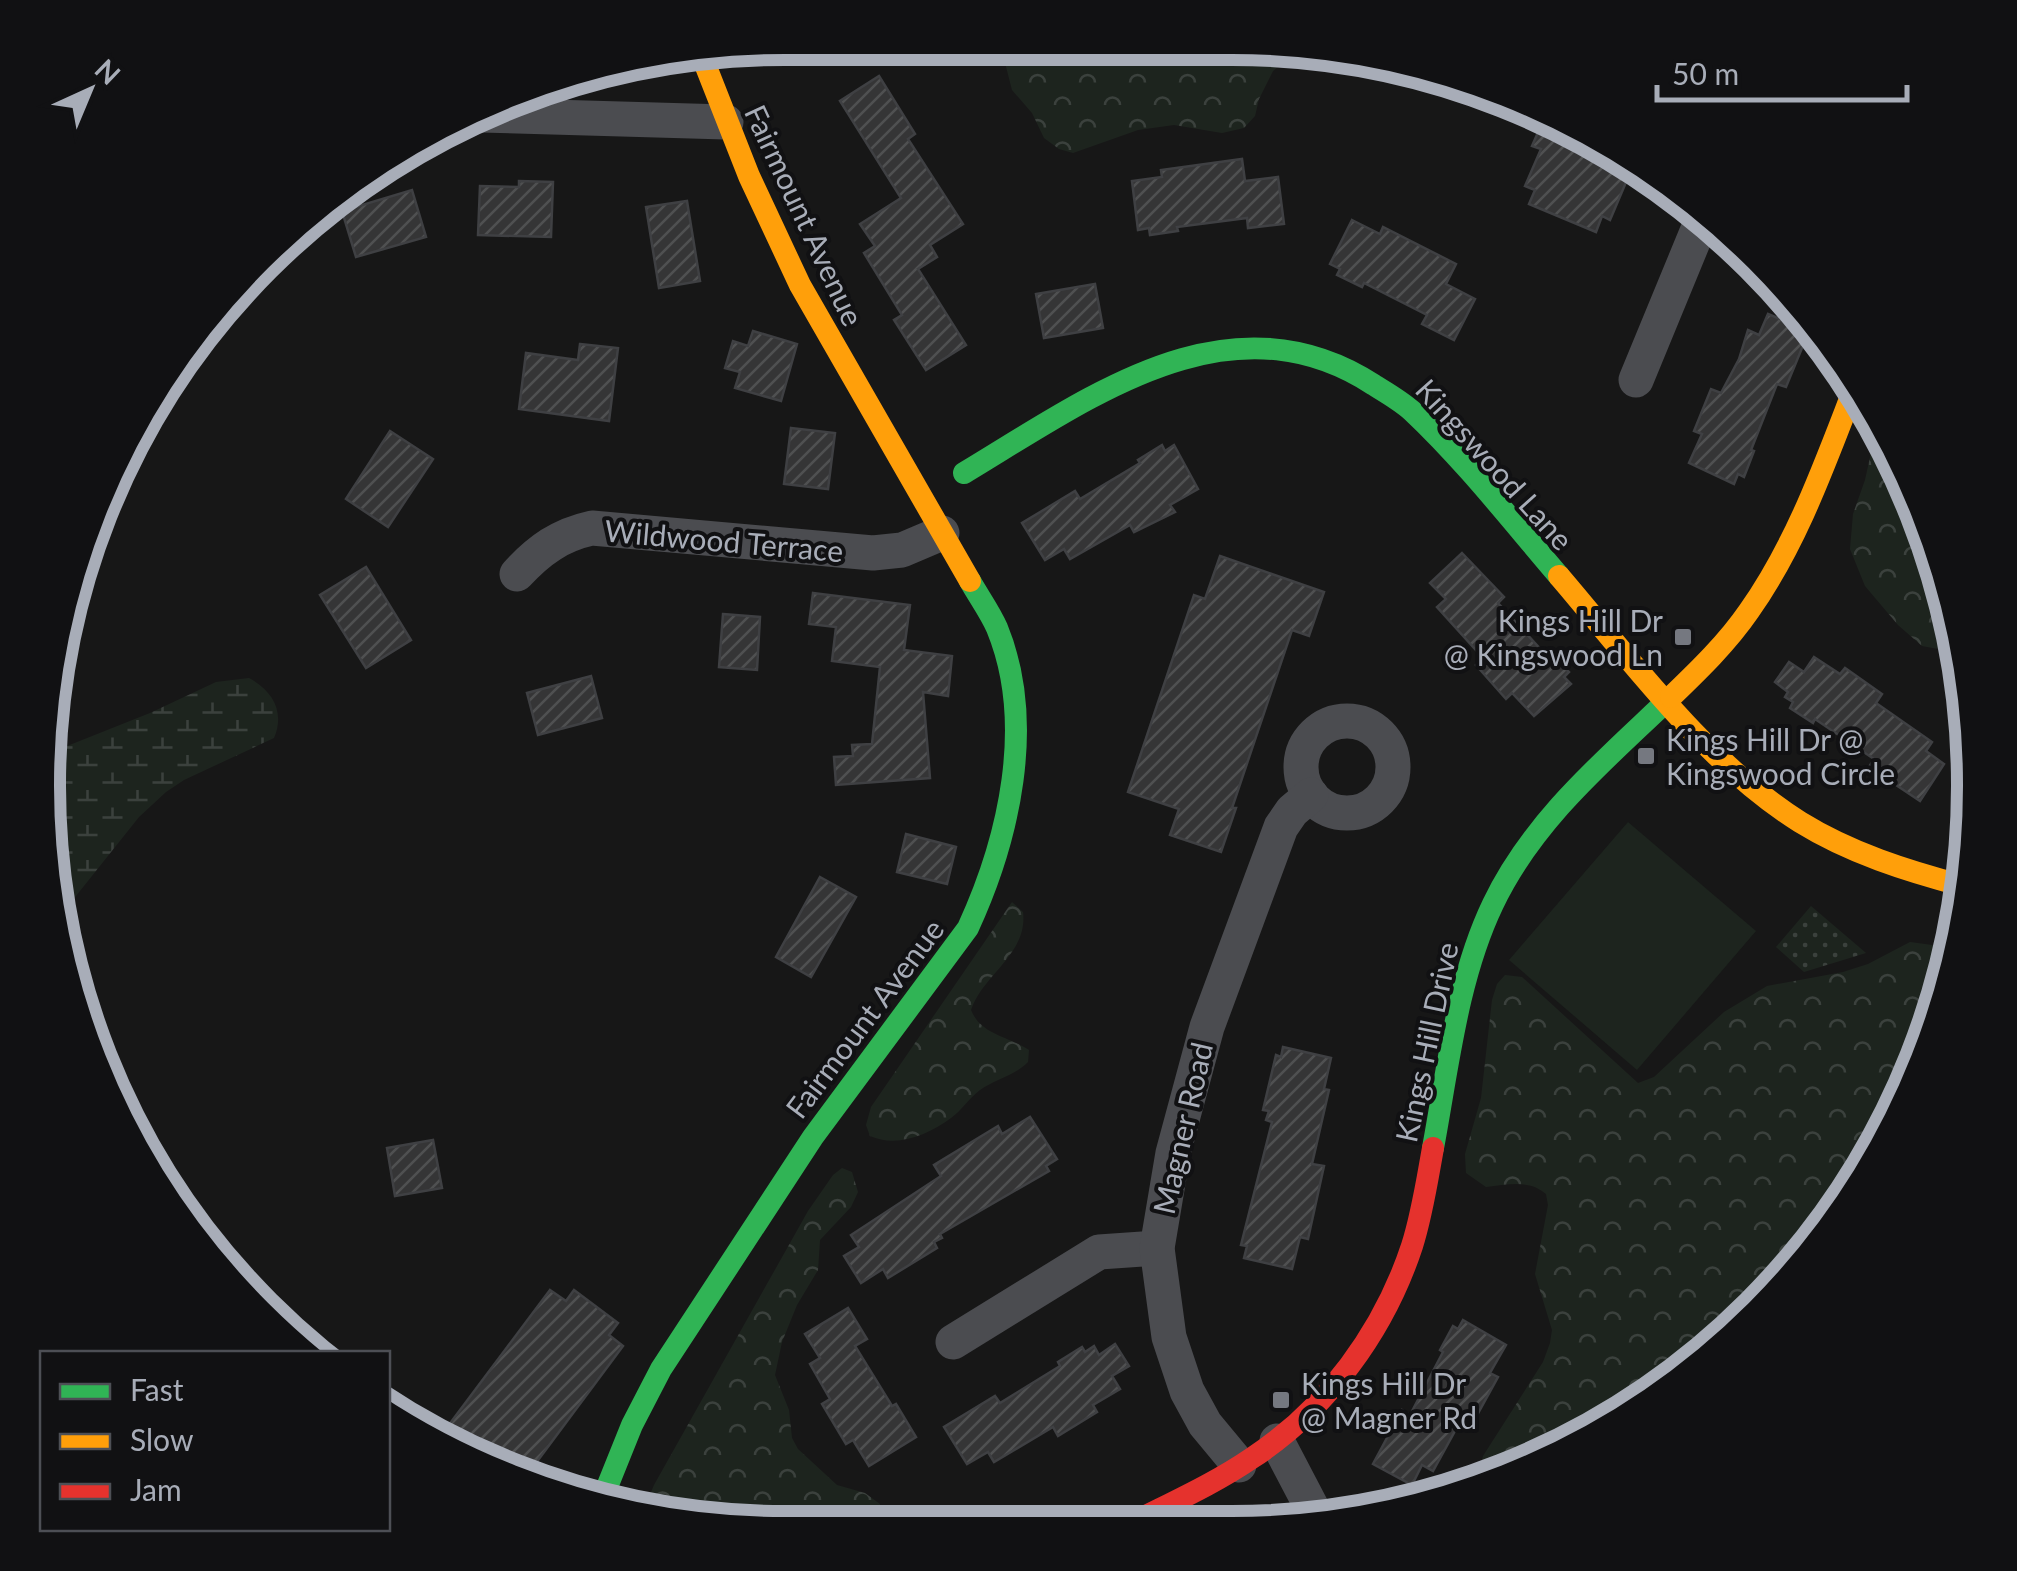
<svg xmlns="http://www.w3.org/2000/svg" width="2017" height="1571" font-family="Lato,sans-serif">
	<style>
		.green { fill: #1d241e }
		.forest { fill: url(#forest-crowns) }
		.wetland { fill: url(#wetland-marsh) }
		.park { fill: url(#park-dots) }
		.building { fill: url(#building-hatch); stroke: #3f4043; stroke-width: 2.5 }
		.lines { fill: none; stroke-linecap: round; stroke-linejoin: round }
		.street { stroke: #4b4c50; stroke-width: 35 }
		.fast { stroke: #30b455; stroke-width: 22 }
		.slow { stroke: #ff9f0a; stroke-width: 22 }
		.jam { stroke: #e5322d; stroke-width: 22 }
		.poi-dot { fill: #757880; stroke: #111113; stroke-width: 4 }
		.labels { text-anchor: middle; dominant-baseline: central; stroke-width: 8; stroke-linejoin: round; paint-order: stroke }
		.street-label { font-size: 30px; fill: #a8adb8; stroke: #111113 }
		.poi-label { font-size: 30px; fill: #a8adb8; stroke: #111113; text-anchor: start }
		.rim { fill: none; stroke: #a8adb8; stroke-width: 12 }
	</style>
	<defs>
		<pattern id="forest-crowns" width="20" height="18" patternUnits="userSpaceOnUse" patternTransform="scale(2.5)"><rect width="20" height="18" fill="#1d241e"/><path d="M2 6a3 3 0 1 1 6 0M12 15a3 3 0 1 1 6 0" fill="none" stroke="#3b413d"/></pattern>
		<pattern id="wetland-marsh" width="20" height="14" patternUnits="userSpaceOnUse" patternTransform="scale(2.5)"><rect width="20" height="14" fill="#1d241e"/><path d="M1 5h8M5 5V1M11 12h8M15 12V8" fill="none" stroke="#3b413d"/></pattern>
		<pattern id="park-dots" width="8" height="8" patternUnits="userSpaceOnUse" patternTransform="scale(2.5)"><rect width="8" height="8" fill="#1d241e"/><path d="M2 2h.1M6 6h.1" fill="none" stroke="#3b413d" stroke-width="1.8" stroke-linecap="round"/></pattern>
		<pattern id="building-hatch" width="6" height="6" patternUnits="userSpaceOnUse" patternTransform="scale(2.5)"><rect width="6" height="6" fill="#353536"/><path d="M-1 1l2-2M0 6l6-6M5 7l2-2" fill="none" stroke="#4f5051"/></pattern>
	</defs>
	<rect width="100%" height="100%" fill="#171717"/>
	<polygon class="green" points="1628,822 1756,931 1637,1070 1509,960"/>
	<g class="forest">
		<polygon points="1000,43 1280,44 1301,48 1273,71 1259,99 1255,116 1244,128 1222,133 1174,125 1138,130 1073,153 1059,149 1044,138 1032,113 1012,90"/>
		<polygon points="1878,421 1935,546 1960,653 1922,646 1898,625 1865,586 1850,549 1853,514 1865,480"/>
		<path d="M 1012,902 L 1023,912 C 1028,954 983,974 971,1010 C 981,1035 1008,1036 1029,1050 L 1028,1062 C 1014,1076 995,1079 980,1090 C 969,1098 962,1110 951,1118 C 928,1135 897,1148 870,1136 L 866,1125 L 871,1107 Z"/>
		<path d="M 1910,942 L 1954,948 L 1949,977 L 1898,1114 L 1821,1237 L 1722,1344 L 1603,1429 L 1476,1486 L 1483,1456 L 1543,1362 L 1550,1343 L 1552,1330 L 1535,1274 L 1548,1205 L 1546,1194 C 1529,1179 1507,1185 1486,1187 L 1466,1173 L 1465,1154 L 1481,1098 L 1492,1000 L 1497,984 L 1505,975 L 1522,977 L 1638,1083 L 1654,1077 L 1724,1012 L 1767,986 L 1843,972 L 1868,964 Z"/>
		<polygon points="842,1168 852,1172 858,1192 851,1207 820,1240 818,1270 797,1305 782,1342 775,1375 789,1410 792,1438 798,1449 837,1485 865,1493 880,1504 880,1519 642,1514 654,1485 808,1211 833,1175"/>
	</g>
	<path class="wetland" d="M 249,678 C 273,691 285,712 274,738 L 184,780 L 166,792 L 139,817 L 60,916 L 43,786 L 47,754 L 150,713 L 216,682 Z"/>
	<polygon class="park" points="1811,906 1866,953 1804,972 1776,947"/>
	<g class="building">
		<polygon points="879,76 915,134 908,139 963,224 930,245 937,257 918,269 966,345 926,370 894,320 902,315 864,253 875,246 860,224 901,198 840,101"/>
		<polygon points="1543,121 1632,168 1610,220 1602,216 1596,232 1529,204 1535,190 1525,186 1541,149 1532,146"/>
		<polygon points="1242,159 1245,181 1278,177 1284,224 1248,228 1247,218 1177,227 1178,231 1150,235 1149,228 1138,230 1132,181 1162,177 1161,170"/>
		<polygon points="519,181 553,182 551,237 478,235 480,186 519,187"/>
		<polygon points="412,190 426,237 356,257 342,211"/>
		<polygon points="687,201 700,281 659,288 646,207"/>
		<polygon points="1352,220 1380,234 1383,227 1456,264 1446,284 1475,299 1454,340 1422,324 1427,315 1364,283 1362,287 1337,275 1340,269 1330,264"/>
		<polygon points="1095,284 1103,328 1044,338 1036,294"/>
		<polygon points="1768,314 1809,331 1786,387 1777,384 1751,450 1754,451 1744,477 1738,474 1734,484 1689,463 1702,434 1694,431 1711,389 1721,393 1739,359 1748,330 1759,335"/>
		<polygon points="753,331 797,344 781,401 735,388 740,372 725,368 733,341 748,346"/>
		<polygon points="580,344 618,348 609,421 519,409 526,353 578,360"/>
		<polygon points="791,428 835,433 828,489 784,484"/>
		<polygon points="390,431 433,459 388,527 346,499"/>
		<polygon points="1162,445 1165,451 1174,445 1198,489 1170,505 1175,512 1134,532 1130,525 1070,559 1064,549 1045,560 1022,523 1075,491 1080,499 1140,463 1138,460"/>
		<polygon points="1462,553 1504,597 1498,603 1546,655 1549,652 1569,672 1564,677 1571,684 1534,716 1512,693 1506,699 1476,665 1483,658 1437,607 1446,599 1430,583"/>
		<polygon points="1220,556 1324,592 1309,636 1292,630 1232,808 1236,808 1221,852 1170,835 1179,809 1128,792 1194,595 1205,599"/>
		<polygon points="366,567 411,640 366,668 320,595"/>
		<polygon points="813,593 910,605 904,650 952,656 948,696 923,692 930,778 836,785 834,757 853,756 852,745 872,744 880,667 832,661 836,627 809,624"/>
		<polygon points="723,614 760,617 757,670 719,667"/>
		<polygon points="1814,657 1840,674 1845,668 1882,694 1876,703 1932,742 1926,751 1944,764 1920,801 1869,767 1874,759 1815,719 1813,723 1790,708 1793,702 1785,697 1788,692 1775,682 1789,662 1804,672"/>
		<polygon points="591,676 602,718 538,735 527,693"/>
		<polygon points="906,834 956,847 947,884 897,872"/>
		<polygon points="820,877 856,897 811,977 776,957"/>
		<polygon points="1283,1047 1331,1058 1324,1089 1329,1090 1312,1164 1324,1166 1308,1239 1300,1237 1292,1269 1244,1258 1247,1246 1241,1245 1272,1122 1266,1120 1269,1111 1263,1110 1276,1055 1281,1057"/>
		<polygon points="1030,1117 1057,1159 1046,1166 1049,1171 940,1234 942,1238 934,1242 937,1248 888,1278 883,1269 861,1283 844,1256 859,1247 851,1235 941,1176 934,1165 998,1126 1002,1134"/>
		<polygon points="433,1140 442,1188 395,1196 387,1148"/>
		<polygon points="550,1290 566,1301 574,1290 618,1323 609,1335 623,1346 524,1479 502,1472 439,1438"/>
		<polygon points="848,1308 867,1339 855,1346 892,1406 896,1404 916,1437 869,1466 853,1440 846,1444 822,1404 830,1399 810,1364 820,1358 805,1334"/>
		<polygon points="1463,1320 1506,1345 1490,1373 1498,1377 1476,1417 1466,1411 1433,1471 1422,1465 1412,1485 1373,1464 1402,1410 1410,1415 1443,1352 1440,1350 1453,1326 1458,1329"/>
		<polygon points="1115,1344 1129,1366 1112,1376 1120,1389 1093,1405 1097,1412 1058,1436 1053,1427 994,1462 988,1452 967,1464 944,1427 995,1396 1000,1403 1060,1366 1058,1362 1082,1347 1085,1352 1094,1346 1099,1355"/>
	</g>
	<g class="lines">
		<g class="street">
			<polyline points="481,115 726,122"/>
			<polyline points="1636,380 1704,215"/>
			<path d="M 517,574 C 539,550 560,535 592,528 L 873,553 L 902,550 L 942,533"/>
			<circle cx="1347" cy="767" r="46"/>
			<polyline points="953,1342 1099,1252 1157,1248"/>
			<polyline points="1277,1441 1312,1508 1312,1521"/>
			<polyline points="1239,1465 1205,1424 1187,1391 1169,1337 1157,1248 1173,1153 1207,1027 1281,827 1292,811 1311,795"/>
		</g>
		<g class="fast">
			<path d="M 964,473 C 1089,398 1230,291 1374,385 C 1387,393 1401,401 1412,411 C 1465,461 1511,520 1559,576"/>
			<path d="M 1433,1148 C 1448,1068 1457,979 1493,904 C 1533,820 1605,760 1671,697"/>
			<path d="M 601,1502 L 632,1425 L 661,1369 L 813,1137 L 968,928 C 1009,839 1036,723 997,628 C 990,612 979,597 970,581"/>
		</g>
		<g class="slow">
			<polyline points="701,54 749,176 800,285 970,581"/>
			<path d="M 1559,576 C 1630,659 1706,763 1800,822 C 1850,853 1907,871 1964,886"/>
			<path d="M 1671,697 C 1699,670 1727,643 1749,611 C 1797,543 1825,463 1855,386"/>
		</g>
		<path class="jam" d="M 1130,1524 C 1171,1503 1214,1484 1252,1458 C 1327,1409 1384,1331 1412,1246 C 1422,1215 1427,1181 1433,1148"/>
	</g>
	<g class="poi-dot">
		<rect x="1673" y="627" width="20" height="20" rx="5"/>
		<rect x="1636" y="746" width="20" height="20" rx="5"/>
		<rect x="1271" y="1390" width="20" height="20" rx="5"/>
	</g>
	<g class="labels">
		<g class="street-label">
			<text transform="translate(805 215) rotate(65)">Fairmount Avenue</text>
			<text transform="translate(1495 464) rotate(48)">Kingswood Lane</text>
			<text transform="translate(724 540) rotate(5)">Wildwood Terrace</text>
			<text transform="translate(864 1018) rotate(-53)">Fairmount Avenue</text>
			<text transform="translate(1426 1042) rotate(-78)">Kings Hill Drive</text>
			<text transform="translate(1182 1128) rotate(-77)">Magner Road</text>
		</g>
		<g class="poi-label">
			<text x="1663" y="620" text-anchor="end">Kings Hill Dr<tspan x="1663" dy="34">@ Kingswood Ln</tspan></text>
			<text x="1666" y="739">Kings Hill Dr @<tspan x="1666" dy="34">Kingswood Circle</tspan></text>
			<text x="1301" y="1383">Kings Hill Dr<tspan x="1301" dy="34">@ Magner Rd</tspan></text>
		</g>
	</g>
	<path d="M0 0H2017V1571H0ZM785 60H1232A725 725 0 0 1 1957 785V786A725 725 0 0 1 1232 1511H785A725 725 0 0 1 60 786V785A725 725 0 0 1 785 60Z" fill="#111113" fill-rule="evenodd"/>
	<path class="rim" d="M785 60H1232A725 725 0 0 1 1957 785V786A725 725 0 0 1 1232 1511H785A725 725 0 0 1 60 786V785A725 725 0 0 1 785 60Z"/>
	<rect x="40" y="1351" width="350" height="180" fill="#111113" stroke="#4d4f55" stroke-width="2.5"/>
	<rect x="60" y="1384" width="50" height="15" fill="#30b455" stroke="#4d4f55" stroke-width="2.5"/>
	<text x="130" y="1401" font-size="30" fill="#a8adb8">Fast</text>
	<rect x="60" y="1434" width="50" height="15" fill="#ff9f0a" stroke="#4d4f55" stroke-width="2.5"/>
	<text x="130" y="1451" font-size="30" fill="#a8adb8">Slow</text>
	<rect x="60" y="1484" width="50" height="15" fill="#e5322d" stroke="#4d4f55" stroke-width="2.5"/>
	<text x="130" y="1501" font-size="30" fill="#a8adb8">Jam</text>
	<g transform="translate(90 90) rotate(44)" stroke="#111113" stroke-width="8" paint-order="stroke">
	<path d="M0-8L18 38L0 25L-18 38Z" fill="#a8adb8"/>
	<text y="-15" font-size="28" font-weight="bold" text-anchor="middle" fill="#a8adb8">N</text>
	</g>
	<path d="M1657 85v15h250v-15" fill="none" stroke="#a8adb8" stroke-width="5"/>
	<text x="1672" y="85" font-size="30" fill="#a8adb8" stroke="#111113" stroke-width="8" paint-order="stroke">50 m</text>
</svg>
